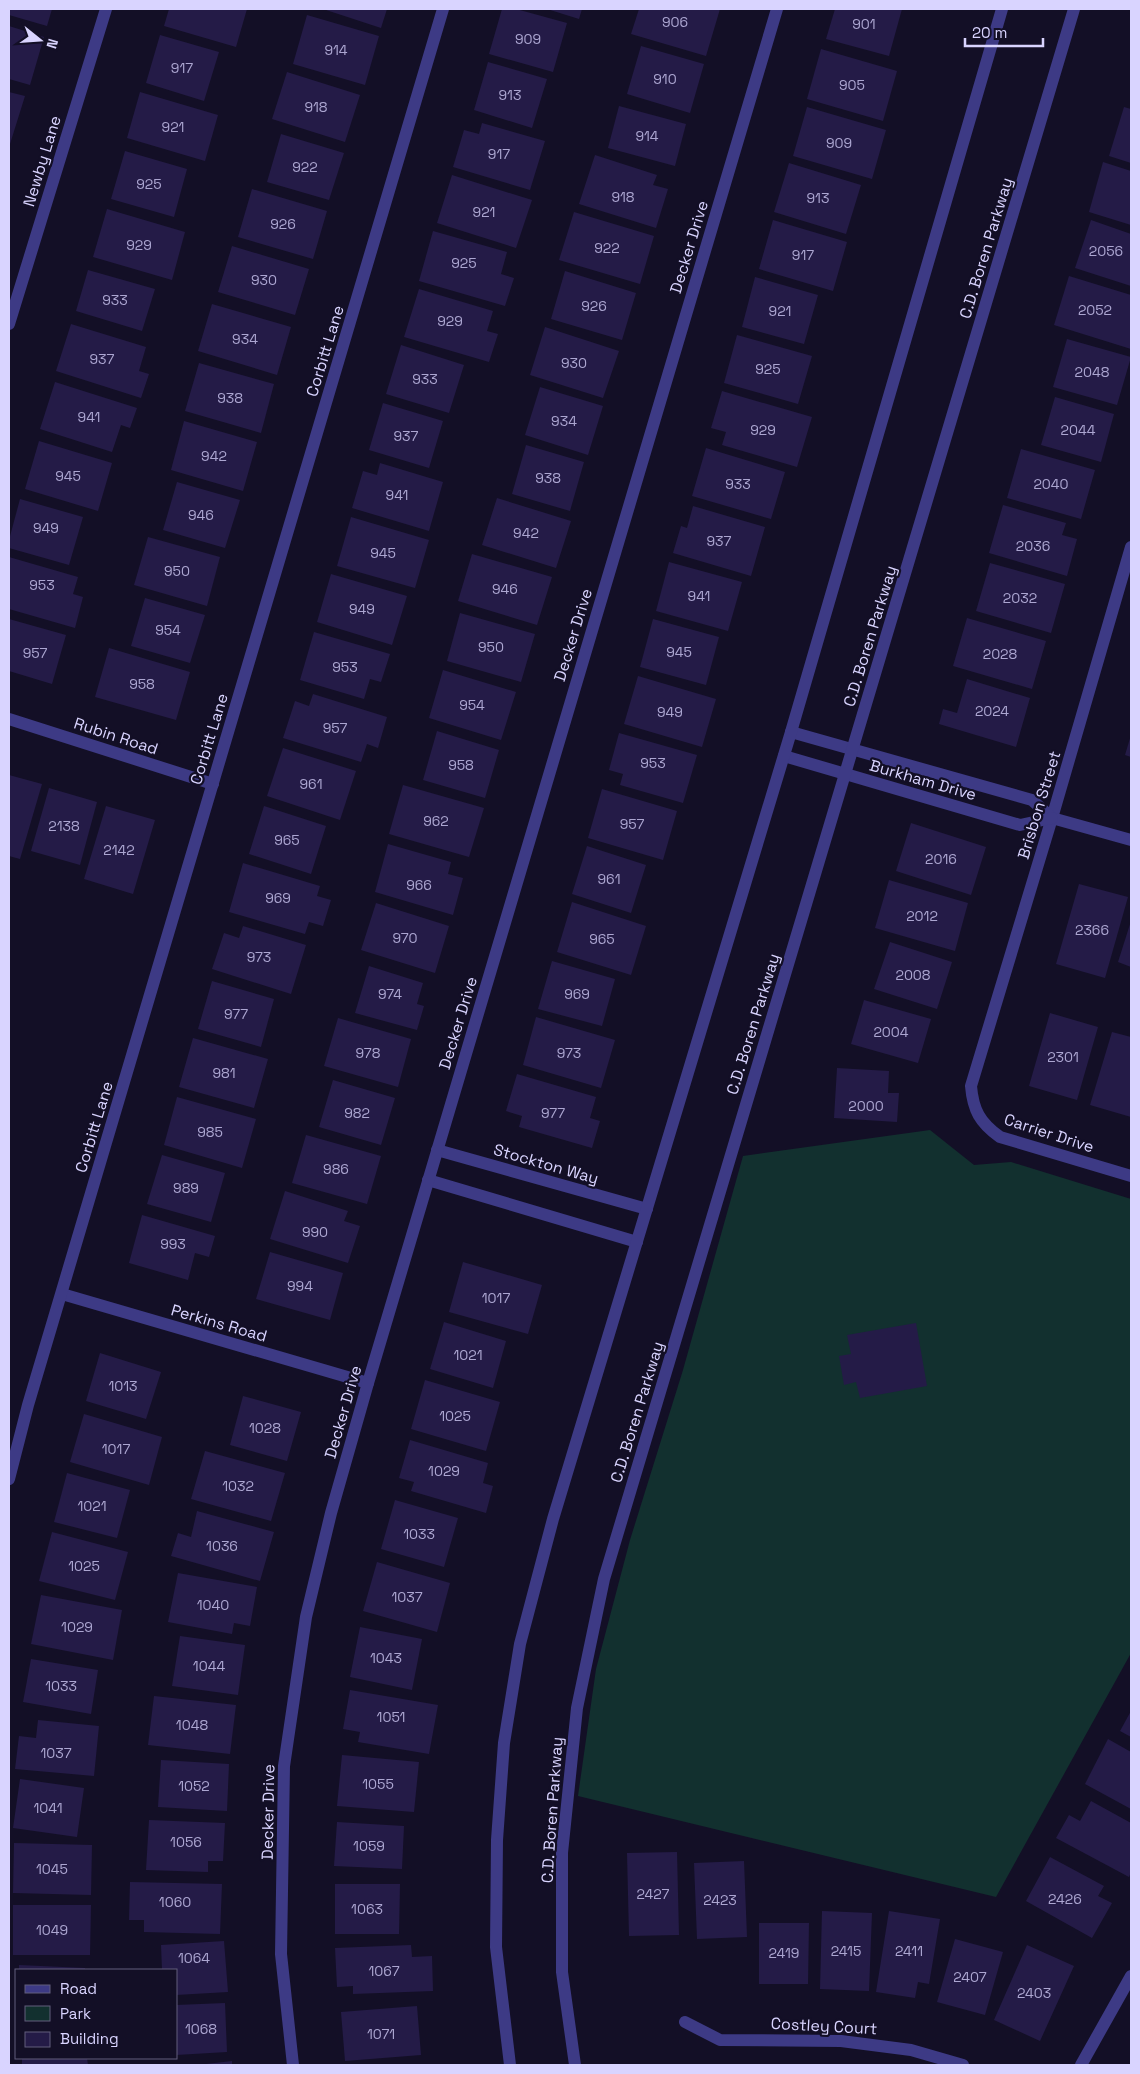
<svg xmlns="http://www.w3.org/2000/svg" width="1140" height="2074" font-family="'Space Grotesk',sans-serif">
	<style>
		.green { fill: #12302f }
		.building { fill: #241b47 }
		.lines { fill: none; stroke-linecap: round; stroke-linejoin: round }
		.minor { stroke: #3d3a85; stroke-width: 12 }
		.labels { text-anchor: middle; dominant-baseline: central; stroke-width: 4.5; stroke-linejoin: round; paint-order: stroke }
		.number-label { font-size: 14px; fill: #aca6d1 }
		.street-label { font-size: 16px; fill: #d9d4ff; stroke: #130f26 }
	</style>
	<rect width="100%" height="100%" fill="#130f26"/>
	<polygon class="green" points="930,1130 974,1165 1011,1162 1131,1199 1131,1653 996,1897 578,1796 596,1669 630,1540 683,1370 743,1156"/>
	<g class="building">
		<polygon points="9,9 52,9 47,26 9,15"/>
		<polygon points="169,9 247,9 236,47 164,26"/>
		<polygon points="323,9 387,9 381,28"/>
		<polygon points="502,9 516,9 567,23 553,72 489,54"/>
		<polygon points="547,9 582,9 579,19"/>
		<polygon points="639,9 720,9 706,56 631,34"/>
		<polygon points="835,9 902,9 889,56 826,39"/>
		<polygon points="307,15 379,36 365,85 293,64"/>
		<polygon points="9,26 44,37 30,85 9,79"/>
		<polygon points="160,35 219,52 204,101 146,83"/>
		<polygon points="641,46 704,64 690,113 627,94"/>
		<polygon points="821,49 897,71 883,121 807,99"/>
		<polygon points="488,62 547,79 532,128 474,110"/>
		<polygon points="287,72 360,95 345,142 272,119"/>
		<polygon points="9,92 25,96 10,144 9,144"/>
		<polygon points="140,92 218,115 205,161 127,138"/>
		<polygon points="619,106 686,124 675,166 608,148"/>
		<polygon points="807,107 886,130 872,179 793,156"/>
		<polygon points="1124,107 1131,109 1131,163 1109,156"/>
		<polygon points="482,123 545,141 530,190 453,167 464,130 479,134"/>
		<polygon points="281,134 344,153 329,200 267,182"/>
		<polygon points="125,151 187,169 174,217 111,199"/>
		<polygon points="595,155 657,175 653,185 668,189 656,228 579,204"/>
		<polygon points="1103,162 1131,171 1131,225 1089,212"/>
		<polygon points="789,163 861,185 846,234 774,212"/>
		<polygon points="452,175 532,200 516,248 437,223"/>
		<polygon points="252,189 327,211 313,259 238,237"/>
		<polygon points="107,209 185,232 172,280 93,257"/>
		<polygon points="574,212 654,236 640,284 559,260"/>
		<polygon points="773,220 847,242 833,291 759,269"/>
		<polygon points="1091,220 1131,234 1131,286 1075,268"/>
		<polygon points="433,231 507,252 501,274 514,278 505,306 419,281"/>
		<polygon points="232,246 309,269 295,315 218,292"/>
		<polygon points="88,270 155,289 142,331 76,311"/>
		<polygon points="565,271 636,293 622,340 551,319"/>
		<polygon points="1069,276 1131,295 1131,349 1054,325"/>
		<polygon points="755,277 818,295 804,344 742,327"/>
		<polygon points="419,289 493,311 487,331 498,334 489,362 404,337"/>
		<polygon points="212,304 291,327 277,375 198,351"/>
		<polygon points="71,324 146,347 139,371 149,374 141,398 56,371"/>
		<polygon points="545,327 619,351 603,398 530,375"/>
		<polygon points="737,335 812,356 798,404 724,383"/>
		<polygon points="1067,339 1131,357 1117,405 1053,387"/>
		<polygon points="401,345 464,365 449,413 386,394"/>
		<polygon points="199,363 274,384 261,433 185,411"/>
		<polygon points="55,382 137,408 130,428 121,425 112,452 40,429"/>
		<polygon points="540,387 603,406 588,455 525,435"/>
		<polygon points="722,391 812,417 797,467 722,445 726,432 711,428"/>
		<polygon points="1055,397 1114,414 1101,462 1041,445"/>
		<polygon points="383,403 443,421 429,468 369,450"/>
		<polygon points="184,421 257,442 243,491 171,470"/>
		<polygon points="39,441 112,463 98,511 25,489"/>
		<polygon points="526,445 584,462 570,511 512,494"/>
		<polygon points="706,448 785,472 771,519 692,496"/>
		<polygon points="1021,449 1095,470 1081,519 1007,498"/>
		<polygon points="380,463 443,482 429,531 352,508 363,471 377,475"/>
		<polygon points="177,482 240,500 225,548 163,530"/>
		<polygon points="497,498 571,521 556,568 482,545"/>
		<polygon points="20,499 83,517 69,565 9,548 9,540"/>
		<polygon points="1003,505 1066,523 1062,535 1077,539 1067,576 989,553"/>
		<polygon points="693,506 765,527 751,576 673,553 681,526 687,528"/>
		<polygon points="351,517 429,540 415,588 337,566"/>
		<polygon points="148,537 220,557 207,606 134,585"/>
		<polygon points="472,554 552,577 537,625 458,601"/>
		<polygon points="9,557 78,577 73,594 83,597 75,628 9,609"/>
		<polygon points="669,562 742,582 728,631 656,611"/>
		<polygon points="990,563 1065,584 1051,633 976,611"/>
		<polygon points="331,574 407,596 392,645 317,622"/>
		<polygon points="145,598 205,615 190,663 131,646"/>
		<polygon points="460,613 535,634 521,682 447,661"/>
		<polygon points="967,618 1046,641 1032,689 953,666"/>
		<polygon points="9,619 66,635 52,684 9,671"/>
		<polygon points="653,619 719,637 706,685 640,667"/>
		<polygon points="314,632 390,654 381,682 370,679 364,699 300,680"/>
		<polygon points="109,648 190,672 176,720 95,697"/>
		<polygon points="443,670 516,692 501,740 429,718"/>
		<polygon points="638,676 716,699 702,747 624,724"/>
		<polygon points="967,679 1030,698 1016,747 939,724 943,709 957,713"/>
		<polygon points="313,694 387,717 378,748 367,744 361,762 283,738 295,701 309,706"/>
		<polygon points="437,731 499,750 485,798 423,780"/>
		<polygon points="619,733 697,755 683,803 620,785 623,774 609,770"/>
		<polygon points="1131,735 1131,757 1125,755"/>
		<polygon points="283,748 356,771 340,820 267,796"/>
		<polygon points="9,775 42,784 20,859 9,856"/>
		<polygon points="403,785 484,808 469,857 389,834"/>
		<polygon points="49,788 97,802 80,865 31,851"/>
		<polygon points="602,789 677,811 663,860 588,838"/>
		<polygon points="106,806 155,820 133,894 84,879"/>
		<polygon points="264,806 326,826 311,874 249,854"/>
		<polygon points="911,823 986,847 971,895 896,871"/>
		<polygon points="388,844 451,862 448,874 463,878 453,915 375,892"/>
		<polygon points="587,846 646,865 631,913 572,894"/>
		<polygon points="243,863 320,886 317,896 331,900 323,926 309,922 305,934 229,912"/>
		<polygon points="889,880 968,903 955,951 875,928"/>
		<polygon points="1079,884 1128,897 1105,978 1056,964"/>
		<polygon points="572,902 646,926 631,975 557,952"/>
		<polygon points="376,903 449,926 435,973 361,950"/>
		<polygon points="1131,921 1131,967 1118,962"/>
		<polygon points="243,926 306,945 291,994 212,969 224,933 239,938"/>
		<polygon points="890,942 952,962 937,1009 874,989"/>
		<polygon points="552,961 615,979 602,1026 538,1009"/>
		<polygon points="369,966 423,983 417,1004 424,1006 417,1030 355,1013"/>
		<polygon points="212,981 274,999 261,1047 198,1029"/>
		<polygon points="864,1000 931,1019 918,1063 851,1044"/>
		<polygon points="1050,1013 1098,1027 1077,1100 1029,1086"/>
		<polygon points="536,1017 615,1040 601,1088 523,1065"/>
		<polygon points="338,1018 411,1039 398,1087 324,1066"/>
		<polygon points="1112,1032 1131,1037 1131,1117 1090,1105"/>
		<polygon points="193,1038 268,1059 254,1108 179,1087"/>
		<polygon points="837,1068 889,1071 888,1093 899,1093 897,1122 834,1118"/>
		<polygon points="517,1074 596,1097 590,1118 600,1121 592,1148 519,1127 522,1116 506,1111"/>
		<polygon points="333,1080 395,1098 381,1145 319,1127"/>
		<polygon points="177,1097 256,1119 242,1168 164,1145"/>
		<polygon points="306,1135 381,1156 367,1204 292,1183"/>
		<polygon points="162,1155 225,1173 211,1222 147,1204"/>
		<polygon points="285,1191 348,1211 344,1221 360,1226 348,1263 270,1239"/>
		<polygon points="142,1215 215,1236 209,1257 195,1253 188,1280 129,1263"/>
		<polygon points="270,1252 343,1273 330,1320 256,1299"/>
		<polygon points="463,1262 542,1285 528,1334 449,1312"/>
		<polygon points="444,1322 506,1341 493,1388 430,1369"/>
		<polygon points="916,1323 927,1386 860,1398 856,1382 844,1385 839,1356 851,1354 847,1335"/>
		<polygon points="100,1353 161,1372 146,1419 86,1401"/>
		<polygon points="425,1380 500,1402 486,1451 411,1429"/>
		<polygon points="243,1396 301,1412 287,1461 230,1445"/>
		<polygon points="84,1414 162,1437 149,1485 70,1462"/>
		<polygon points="410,1440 488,1463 483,1483 493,1486 486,1513 411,1491 414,1482 399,1478"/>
		<polygon points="205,1451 285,1473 271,1521 191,1499"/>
		<polygon points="67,1473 130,1490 117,1538 54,1522"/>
		<polygon points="395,1500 458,1518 444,1567 381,1549"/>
		<polygon points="197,1511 274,1532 260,1581 171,1556 178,1533 191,1537"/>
		<polygon points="52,1532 128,1552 115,1600 39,1581"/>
		<polygon points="377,1562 450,1583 437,1632 363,1611"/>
		<polygon points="178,1573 257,1587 250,1626 234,1623 232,1634 168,1622"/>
		<polygon points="41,1595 122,1610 113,1660 31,1644"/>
		<polygon points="360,1627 422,1639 412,1690 350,1677"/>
		<polygon points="180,1636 245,1645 238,1695 172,1686"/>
		<polygon points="31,1659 98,1670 91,1714 23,1702"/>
		<polygon points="350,1690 438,1705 429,1754 358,1742 360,1732 343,1729"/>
		<polygon points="154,1696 236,1705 230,1754 148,1745"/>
		<polygon points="1131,1711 1131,1737 1120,1731"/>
		<polygon points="38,1720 99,1726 94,1776 15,1769 19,1736 36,1738"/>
		<polygon points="1108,1739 1131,1752 1131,1809 1085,1784"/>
		<polygon points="342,1755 419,1762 414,1812 337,1806"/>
		<polygon points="161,1760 229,1764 227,1811 158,1807"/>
		<polygon points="20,1779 84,1788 77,1837 13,1828"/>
		<polygon points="1091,1801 1131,1823 1131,1872 1129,1877 1056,1838 1069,1815 1080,1821"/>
		<polygon points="149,1820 225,1823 223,1861 208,1861 208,1872 146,1870"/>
		<polygon points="337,1822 404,1826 402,1869 334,1866"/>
		<polygon points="14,1843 92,1845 91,1895 13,1893"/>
		<polygon points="677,1852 679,1935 629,1936 627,1853"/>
		<polygon points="1050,1857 1104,1886 1098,1896 1112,1903 1092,1938 1026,1901"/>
		<polygon points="744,1861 747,1937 697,1939 694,1863"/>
		<polygon points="130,1882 222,1884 220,1934 144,1932 144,1920 129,1920"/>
		<polygon points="335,1884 400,1884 399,1934 335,1934"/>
		<polygon points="13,1905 91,1905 90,1955 13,1955"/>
		<polygon points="822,1911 872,1913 869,1991 820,1989"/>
		<polygon points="889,1911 940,1919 929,1984 918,1982 915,1998 876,1992"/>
		<polygon points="759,1923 809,1923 808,1984 759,1984"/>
		<polygon points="955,1939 1003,1952 985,2015 937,2002"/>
		<polygon points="224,1941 228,1992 176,1995 176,1970 162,1970 161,1945"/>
		<polygon points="411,1945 412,1957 432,1956 433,1991 353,1994 353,1986 337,1987 335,1948"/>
		<polygon points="1027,1945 1074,1966 1040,2041 994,2020"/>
		<polygon points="19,1965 85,1968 85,1970 19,1970"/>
		<polygon points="225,2003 227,2052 176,2055 176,2005"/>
		<polygon points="417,2006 421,2055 345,2061 341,2012"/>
		<polygon points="22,2058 87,2058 88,2065 22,2065"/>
		<polygon points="232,2061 232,2065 206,2065 206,2064"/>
	</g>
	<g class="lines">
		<g class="minor">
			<polyline points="9,324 106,9"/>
			<path d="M 1131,547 L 1052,818 L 971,1086 C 973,1110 980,1123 1000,1137 L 1131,1176"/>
			<polyline points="9,719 213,784"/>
			<polyline points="791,732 1032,800 1052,818 1131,840"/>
			<polyline points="784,756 1020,825 1052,818"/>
			<polyline points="437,1150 647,1209"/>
			<polyline points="428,1180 637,1242"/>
			<polyline points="62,1294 368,1383"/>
			<polyline points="9,1479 28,1405 443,9"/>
			<polyline points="685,2022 720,2040 841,2041 911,2050 963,2065"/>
			<polyline points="293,2065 281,1954 284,1766 306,1617 331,1513 368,1383 777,9"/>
			<polyline points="510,2065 496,1947 497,1840 504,1743 520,1644 553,1519 791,732 1002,9"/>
			<polyline points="575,2065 562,1972 562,1853 577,1708 604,1579 1074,9"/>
			<polyline points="1081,2065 1131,1976"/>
		</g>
	</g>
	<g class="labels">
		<g class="number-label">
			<text x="675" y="22">906</text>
			<text x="864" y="24">901</text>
			<text x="528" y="39">909</text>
			<text x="336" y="50">914</text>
			<text x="182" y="68">917</text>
			<text x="665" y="79">910</text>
			<text x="852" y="85">905</text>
			<text x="510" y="95">913</text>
			<text x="316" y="107">918</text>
			<text x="173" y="127">921</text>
			<text x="647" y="136">914</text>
			<text x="839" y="143">909</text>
			<text x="499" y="154">917</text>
			<text x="305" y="167">922</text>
			<text x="149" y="184">925</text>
			<text x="623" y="197">918</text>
			<text x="818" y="198">913</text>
			<text x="484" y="212">921</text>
			<text x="283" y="224">926</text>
			<text x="139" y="245">929</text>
			<text x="607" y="248">922</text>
			<text x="1106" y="251">2056</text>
			<text x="803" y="255">917</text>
			<text x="464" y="263">925</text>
			<text x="264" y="280">930</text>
			<text x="115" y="300">933</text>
			<text x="594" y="306">926</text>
			<text x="1095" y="310">2052</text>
			<text x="780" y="311">921</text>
			<text x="450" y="321">929</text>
			<text x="245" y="339">934</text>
			<text x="102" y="359">937</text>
			<text x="574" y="363">930</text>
			<text x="768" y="369">925</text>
			<text x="1092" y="372">2048</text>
			<text x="425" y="379">933</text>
			<text x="230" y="398">938</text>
			<text x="89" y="417">941</text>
			<text x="564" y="421">934</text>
			<text x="763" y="430">929</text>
			<text x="1078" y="430">2044</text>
			<text x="406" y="436">937</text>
			<text x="214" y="456">942</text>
			<text x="68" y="476">945</text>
			<text x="548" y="478">938</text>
			<text x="738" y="484">933</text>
			<text x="1051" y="484">2040</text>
			<text x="397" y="495">941</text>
			<text x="201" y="515">946</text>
			<text x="46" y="528">949</text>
			<text x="526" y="533">942</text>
			<text x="719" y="541">937</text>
			<text x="1033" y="546">2036</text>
			<text x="383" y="553">945</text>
			<text x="177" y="571">950</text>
			<text x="42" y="585">953</text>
			<text x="505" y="589">946</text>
			<text x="699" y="596">941</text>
			<text x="1020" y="598">2032</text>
			<text x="362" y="609">949</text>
			<text x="168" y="630">954</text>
			<text x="491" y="647">950</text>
			<text x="679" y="652">945</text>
			<text x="35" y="653">957</text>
			<text x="1000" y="654">2028</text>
			<text x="345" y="667">953</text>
			<text x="142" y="684">958</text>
			<text x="472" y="705">954</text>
			<text x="992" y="711">2024</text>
			<text x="670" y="712">949</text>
			<text x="335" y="728">957</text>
			<text x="653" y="763">953</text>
			<text x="461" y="765">958</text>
			<text x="311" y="784">961</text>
			<text x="436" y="821">962</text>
			<text x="632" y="824">957</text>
			<text x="64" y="826">2138</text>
			<text x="287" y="840">965</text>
			<text x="119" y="850">2142</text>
			<text x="941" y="859">2016</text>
			<text x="609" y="879">961</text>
			<text x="419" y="885">966</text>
			<text x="278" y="898">969</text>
			<text x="922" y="916">2012</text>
			<text x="1092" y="930">2366</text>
			<text x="405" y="938">970</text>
			<text x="602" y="939">965</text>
			<text x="259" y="957">973</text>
			<text x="913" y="975">2008</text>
			<text x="390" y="994">974</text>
			<text x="577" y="994">969</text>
			<text x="236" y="1014">977</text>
			<text x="891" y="1032">2004</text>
			<text x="368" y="1053">978</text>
			<text x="569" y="1053">973</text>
			<text x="1063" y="1057">2301</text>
			<text x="224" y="1073">981</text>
			<text x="866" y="1106">2000</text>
			<text x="357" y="1113">982</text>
			<text x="553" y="1113">977</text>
			<text x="210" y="1132">985</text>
			<text x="336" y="1169">986</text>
			<text x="186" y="1188">989</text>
			<text x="315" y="1232">990</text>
			<text x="173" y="1244">993</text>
			<text x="300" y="1286">994</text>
			<text x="496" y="1298">1017</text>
			<text x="468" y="1355">1021</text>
			<text x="123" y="1386">1013</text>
			<text x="455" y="1416">1025</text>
			<text x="265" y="1428">1028</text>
			<text x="116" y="1449">1017</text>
			<text x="444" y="1471">1029</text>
			<text x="238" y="1486">1032</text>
			<text x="92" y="1506">1021</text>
			<text x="419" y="1534">1033</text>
			<text x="222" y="1546">1036</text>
			<text x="84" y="1566">1025</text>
			<text x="407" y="1597">1037</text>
			<text x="213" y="1605">1040</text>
			<text x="77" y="1627">1029</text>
			<text x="386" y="1658">1043</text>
			<text x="209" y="1666">1044</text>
			<text x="61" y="1686">1033</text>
			<text x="391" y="1717">1051</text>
			<text x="192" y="1725">1048</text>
			<text x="56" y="1753">1037</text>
			<text x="378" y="1784">1055</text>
			<text x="194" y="1786">1052</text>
			<text x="48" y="1808">1041</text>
			<text x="186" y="1842">1056</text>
			<text x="369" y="1846">1059</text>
			<text x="52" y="1869">1045</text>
			<text x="653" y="1894">2427</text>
			<text x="1065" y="1899">2426</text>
			<text x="720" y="1900">2423</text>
			<text x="175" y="1902">1060</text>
			<text x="367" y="1909">1063</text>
			<text x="52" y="1930">1049</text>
			<text x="846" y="1951">2415</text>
			<text x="909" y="1951">2411</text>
			<text x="784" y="1953">2419</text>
			<text x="194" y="1958">1064</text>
			<text x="384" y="1971">1067</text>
			<text x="970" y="1977">2407</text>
			<text x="1034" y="1993">2403</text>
			<text x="201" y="2029">1068</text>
			<text x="381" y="2034">1071</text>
		</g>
		<g class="street-label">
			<text transform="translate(42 161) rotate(-73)">Newby Lane</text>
			<text transform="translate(689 247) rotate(-73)">Decker Drive</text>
			<text transform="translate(986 248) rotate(-73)">C.D. Boren Parkway</text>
			<text transform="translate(325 351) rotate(-73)">Corbitt Lane</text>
			<text transform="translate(573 635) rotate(-73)">Decker Drive</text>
			<text transform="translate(870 636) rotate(-73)">C.D. Boren Parkway</text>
			<text transform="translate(116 736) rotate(18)">Rubin Road</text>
			<text transform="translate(209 739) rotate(-73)">Corbitt Lane</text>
			<text transform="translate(923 780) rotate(16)">Burkham Drive</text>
			<text transform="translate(1039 805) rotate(-73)">Brisbon Street</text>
			<text transform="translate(458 1023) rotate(-73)">Decker Drive</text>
			<text transform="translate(753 1024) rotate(-73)">C.D. Boren Parkway</text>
			<text transform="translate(94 1127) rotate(-73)">Corbitt Lane</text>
			<text transform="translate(1049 1133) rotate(18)">Carrier Drive</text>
			<text transform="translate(546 1164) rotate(16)">Stockton Way</text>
			<text transform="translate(219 1323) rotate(16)">Perkins Road</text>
			<text transform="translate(343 1412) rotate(-74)">Decker Drive</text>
			<text transform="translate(637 1412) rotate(-73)">C.D. Boren Parkway</text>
			<text transform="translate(552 1810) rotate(-86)">C.D. Boren Parkway</text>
			<text transform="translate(268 1812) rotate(-89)">Decker Drive</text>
			<text transform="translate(824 2026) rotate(3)">Costley Court</text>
		</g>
	</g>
	<rect width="1140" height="2074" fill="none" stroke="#d9d4ff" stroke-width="20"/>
	<rect x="15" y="1969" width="162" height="90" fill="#130f26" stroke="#625e7d"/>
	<rect x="25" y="1985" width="25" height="8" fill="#3d3a85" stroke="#625e7d"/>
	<text x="60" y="1994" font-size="15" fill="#d9d4ff">Road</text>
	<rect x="25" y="2006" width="25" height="15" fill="#12302f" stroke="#625e7d"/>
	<text x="60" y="2019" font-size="15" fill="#d9d4ff">Park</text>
	<rect x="25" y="2032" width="25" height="15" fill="#241b47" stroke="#625e7d"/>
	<text x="60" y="2044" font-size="15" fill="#d9d4ff">Building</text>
	<g transform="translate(40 40) rotate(107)" stroke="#130f26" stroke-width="4" paint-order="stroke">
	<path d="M0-4L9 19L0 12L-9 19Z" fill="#d9d4ff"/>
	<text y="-8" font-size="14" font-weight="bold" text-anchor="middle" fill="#d9d4ff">N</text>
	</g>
	<path d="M965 38v8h78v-8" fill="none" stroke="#d9d4ff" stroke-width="2.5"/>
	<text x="972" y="38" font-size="15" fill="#d9d4ff" stroke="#130f26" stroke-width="4" paint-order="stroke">20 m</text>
</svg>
